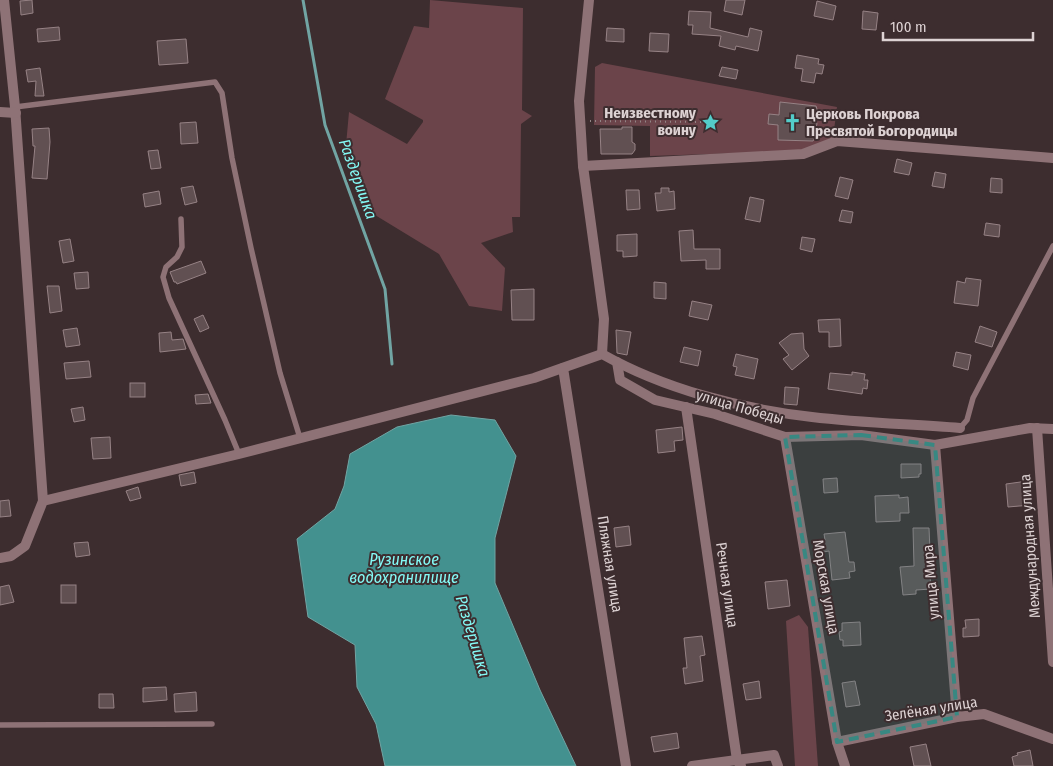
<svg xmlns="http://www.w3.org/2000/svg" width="1053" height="766" font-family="'Fira Sans Condensed',sans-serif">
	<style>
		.green { fill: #6b444a }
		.water { fill: #43918f; stroke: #71a4a3 }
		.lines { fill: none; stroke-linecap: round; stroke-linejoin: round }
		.stream { stroke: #71a4a3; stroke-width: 3 }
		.building { fill: #615052; stroke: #968285 }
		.path { stroke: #938687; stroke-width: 2; stroke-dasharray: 1 4; stroke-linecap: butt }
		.service { stroke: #8e7276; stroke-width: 5.5 }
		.minor { stroke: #8e7276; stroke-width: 10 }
		.marked { fill: #388882; fill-opacity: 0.2; stroke: #388882; stroke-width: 4; stroke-dasharray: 10 6; stroke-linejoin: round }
		.labels { text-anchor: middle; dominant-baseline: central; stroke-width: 4; stroke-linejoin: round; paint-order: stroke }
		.poi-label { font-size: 15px; font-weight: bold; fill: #ddd2d3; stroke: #3d2d2f; text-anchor: end }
		.street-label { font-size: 15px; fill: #ddd2d3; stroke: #3d2d2f }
		.water-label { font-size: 16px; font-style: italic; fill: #84faf6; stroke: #3d2d2f }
	</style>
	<rect width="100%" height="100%" fill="#3d2d2f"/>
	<g class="green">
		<polygon points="430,0 523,8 522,110 532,116 521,124 520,217 512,217 513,232 481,243 505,268 502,311 469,306 439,254 375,215 345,156 349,112 407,144 423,122 423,120 385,99 414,26 429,28"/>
		<polygon points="602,63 837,107 833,138 804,151 650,156 650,126 594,125 595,67"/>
		<polygon points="799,615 808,627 818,766 795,766 786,621"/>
	</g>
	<polygon class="water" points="451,415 495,420 516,456 495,538 495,583 540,690 576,766 385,766 376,724 357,687 355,645 308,617 297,539 335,509 344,486 350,454 397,427"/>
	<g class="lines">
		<polyline class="stream" points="303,0 325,125 385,289 392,364"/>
	</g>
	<g class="building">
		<polygon points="32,0 33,13 21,15 20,1"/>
		<polygon points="726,0 745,0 742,15 724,11"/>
		<polygon points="817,1 836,6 833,20 814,16"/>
		<polygon points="689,11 711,12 710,28 748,37 750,28 762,31 758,51 736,46 735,50 719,46 721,36 692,34 693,25 688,25"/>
		<polygon points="863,11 878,13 876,30 862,29"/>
		<polygon points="59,27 60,40 38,42 37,29"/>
		<polygon points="607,28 624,29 624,42 606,41"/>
		<polygon points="650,33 669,34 668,52 649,51"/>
		<polygon points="186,39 188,63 159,65 157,41"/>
		<polygon points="797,55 819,59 818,64 824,65 822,74 816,73 814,83 801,81 803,69 795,68"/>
		<polygon points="722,67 738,70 736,79 719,76"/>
		<polygon points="40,68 44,96 35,96 36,81 28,82 26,70"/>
		<polygon points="780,102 816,106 818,112 815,117 817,124 814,132 816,136 813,141 778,140 778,125 768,124 769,114 779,115"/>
		<polygon points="196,122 198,143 181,144 180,123"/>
		<polygon points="622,127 632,127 632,142 635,144 635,150 632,154 601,154 600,129 622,129"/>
		<polygon points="49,128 50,142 47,179 32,178 35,146 33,146 32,129"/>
		<polygon points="158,150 161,168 151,169 148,151"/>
		<polygon points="897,159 912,163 909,175 894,172"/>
		<polygon points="935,172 946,174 944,188 932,186"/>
		<polygon points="840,177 853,180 848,199 835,196"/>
		<polygon points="991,178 1002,179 1002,193 990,192"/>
		<polygon points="193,186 197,202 185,205 181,188"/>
		<polygon points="661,188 669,188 669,192 674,191 675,209 657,211 655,193 661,193"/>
		<polygon points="626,190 639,190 640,209 627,210"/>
		<polygon points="159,191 161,204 145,207 143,194"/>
		<polygon points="750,197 764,200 760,222 745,219"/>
		<polygon points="842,210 853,212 851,223 839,221"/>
		<polygon points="986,223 1000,225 999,237 984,235"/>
		<polygon points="693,230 694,249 720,249 720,269 706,269 706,260 681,261 679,231"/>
		<polygon points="637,234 637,256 623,257 623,251 617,251 617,235"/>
		<polygon points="802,237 815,239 812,252 800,249"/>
		<polygon points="70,239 74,261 63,263 59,241"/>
		<polygon points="201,261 206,273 177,284 176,282 174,282 170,272"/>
		<polygon points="88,272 89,288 76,289 74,273"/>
		<polygon points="966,278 981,280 978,306 954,303 957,281 965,283"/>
		<polygon points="654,282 666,283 666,299 654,298"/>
		<polygon points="47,286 59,286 62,311 50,313"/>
		<polygon points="534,289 534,320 512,320 511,290"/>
		<polygon points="692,301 712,305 708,320 689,316"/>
		<polygon points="203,315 209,328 200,332 194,319"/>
		<polygon points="840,319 841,346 829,347 829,332 819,332 818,320"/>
		<polygon points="980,326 997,332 992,347 975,342"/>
		<polygon points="77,328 80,345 66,347 63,330"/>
		<polygon points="616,330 631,332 627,355 617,353"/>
		<polygon points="171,332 172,340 183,339 186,349 160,352 159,333"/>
		<polygon points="803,333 804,349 809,356 792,370 783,359 789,355 779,343 791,334"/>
		<polygon points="684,347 701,351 698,366 680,362"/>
		<polygon points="956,352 971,355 968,370 953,366"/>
		<polygon points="736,354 758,359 754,379 735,375 737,367 733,366"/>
		<polygon points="89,361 91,377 66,379 64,363"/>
		<polygon points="852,372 865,374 864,380 868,380 867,389 863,388 862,394 828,389 830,373 852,375"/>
		<rect x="130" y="383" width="15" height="14"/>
		<polygon points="785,387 799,388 797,405 784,404"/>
		<polygon points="208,394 211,403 196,404 195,395"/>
		<polygon points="83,407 85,420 74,422 71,409"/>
		<polygon points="682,427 683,440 674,441 675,451 658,453 656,430"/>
		<polygon points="110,437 111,458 93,459 91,438"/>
		<polygon points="901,464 921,464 921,474 919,474 919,477 901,478"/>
		<polygon points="194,472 196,483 181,486 179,475"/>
		<polygon points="837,478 838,492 824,493 823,479"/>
		<polygon points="1028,481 1031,505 1008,507 1006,484"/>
		<polygon points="138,487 141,498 130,501 126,491"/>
		<polygon points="899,495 899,498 908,497 909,513 900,513 900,521 876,522 875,496"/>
		<polygon points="9,500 11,516 0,517 0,501"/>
		<polygon points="629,526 631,545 616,547 614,528"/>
		<polygon points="913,528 929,528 930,551 928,551 931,589 916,590 916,594 903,595 900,567 914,566"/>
		<polygon points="845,532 849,562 854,562 855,571 849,572 850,578 832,580 829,551 823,552 821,541 825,540 824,534"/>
		<polygon points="88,542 90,555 76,557 74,543"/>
		<polygon points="787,580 790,606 768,609 765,582"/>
		<polygon points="9,585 14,602 0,605 0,587"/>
		<rect x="61" y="585" width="15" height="18"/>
		<polygon points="979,619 979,636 963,637 963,628 966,628 965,620"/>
		<polygon points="860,622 861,645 843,646 843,640 840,640 839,632 842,631 842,623"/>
		<polygon points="702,636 705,655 700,656 703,681 685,684 683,668 687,668 684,638"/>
		<polygon points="759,681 761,698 746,700 743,684"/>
		<polygon points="855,681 860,705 846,707 842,683"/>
		<polygon points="166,687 167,700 143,702 143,688"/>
		<polygon points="196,692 197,711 175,712 174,694"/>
		<polygon points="99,694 113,694 114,708 99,708"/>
		<polygon points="677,733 679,748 654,752 651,737"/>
		<polygon points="926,744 931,766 914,766 910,747"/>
		<polygon points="1030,750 1033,766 1014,766 1012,757 1018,755 1017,753"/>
	</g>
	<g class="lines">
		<g class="path">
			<circle cx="710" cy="122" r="5"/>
			<polyline points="590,121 705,122"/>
		</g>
		<g class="service">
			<polyline points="15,107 215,82 222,93 232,158 251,248 280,373 300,438"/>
			<polyline points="181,219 182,247 177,257 166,267 163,277 169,298 225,420 239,454"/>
			<polyline points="960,428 967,420 973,398 1053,246"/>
			<polyline points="0,725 212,724"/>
		</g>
		<g class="minor">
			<polyline points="4,0 15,107 43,501"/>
			<polyline points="589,0 579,101 583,166 604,319 602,354"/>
			<polyline points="0,112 16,113"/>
			<polyline points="583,166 803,154 837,141 1053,158"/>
			<polyline points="617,362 620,380 655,400 715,414 785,437 861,435 935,445 1030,428 1053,429"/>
			<polyline points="563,368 626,766"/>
			<polyline points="686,407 737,760 741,766"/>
			<polyline points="1037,428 1053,662"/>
			<polyline points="785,437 837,742"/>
			<polyline points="935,445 957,717"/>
			<path d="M 0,558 L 11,556 L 25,546 L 43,501 L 239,454 L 534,378 L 602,354 C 664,389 741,409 812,417 C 861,423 911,424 960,428"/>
			<polyline points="692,766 774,755 778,766"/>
			<polyline points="845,766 837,742 957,717 984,714 1053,739"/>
		</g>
	</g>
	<path class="marked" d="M 861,435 L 935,445 L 957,717 L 837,742 L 785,437 Z"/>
	<defs>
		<symbol id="sight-bare" viewBox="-9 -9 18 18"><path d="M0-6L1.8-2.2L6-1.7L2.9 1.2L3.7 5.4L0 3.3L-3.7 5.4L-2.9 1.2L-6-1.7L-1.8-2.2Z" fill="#53cdca" stroke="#3d2d2f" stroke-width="2.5" paint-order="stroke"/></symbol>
		<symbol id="church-bare" viewBox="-9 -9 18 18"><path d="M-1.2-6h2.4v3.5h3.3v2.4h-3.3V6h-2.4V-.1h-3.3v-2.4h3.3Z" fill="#53cdca" stroke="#3d2d2f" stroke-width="2.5" paint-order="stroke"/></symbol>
	</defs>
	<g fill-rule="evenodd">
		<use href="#sight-bare" x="698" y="110" width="25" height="25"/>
		<use href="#church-bare" x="780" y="110" width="25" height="25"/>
	</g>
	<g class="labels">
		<g class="poi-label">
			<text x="696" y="113">Неизвестному<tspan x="696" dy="17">воину</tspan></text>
			<text x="806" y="114" text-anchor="start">Церковь Покрова<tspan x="806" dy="17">Пресвятой Богородицы</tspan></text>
		</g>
		<g class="street-label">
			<text transform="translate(740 407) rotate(16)">улица Победы</text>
			<text transform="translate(1030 546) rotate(-94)">Международная улица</text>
			<text transform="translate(610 564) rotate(81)">Пляжная улица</text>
			<text transform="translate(931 582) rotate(-95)">улица Мира</text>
			<text transform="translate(727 585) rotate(82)">Речная улица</text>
			<text transform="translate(826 587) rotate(80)">Морская улица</text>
			<text transform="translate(931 709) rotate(-9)">Зелёная улица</text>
		</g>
		<g class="water-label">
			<text transform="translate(358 179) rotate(70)">Раздеришка</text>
			<text x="404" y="559">Рузинское<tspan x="404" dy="18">водохранилище</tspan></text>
			<text transform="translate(473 636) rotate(73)">Раздеришка</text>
		</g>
	</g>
	<path d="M883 32v8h150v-8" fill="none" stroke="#ddd2d3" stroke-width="2.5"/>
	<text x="890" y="32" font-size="15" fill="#ddd2d3" stroke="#3d2d2f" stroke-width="4" paint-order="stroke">100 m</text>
</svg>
